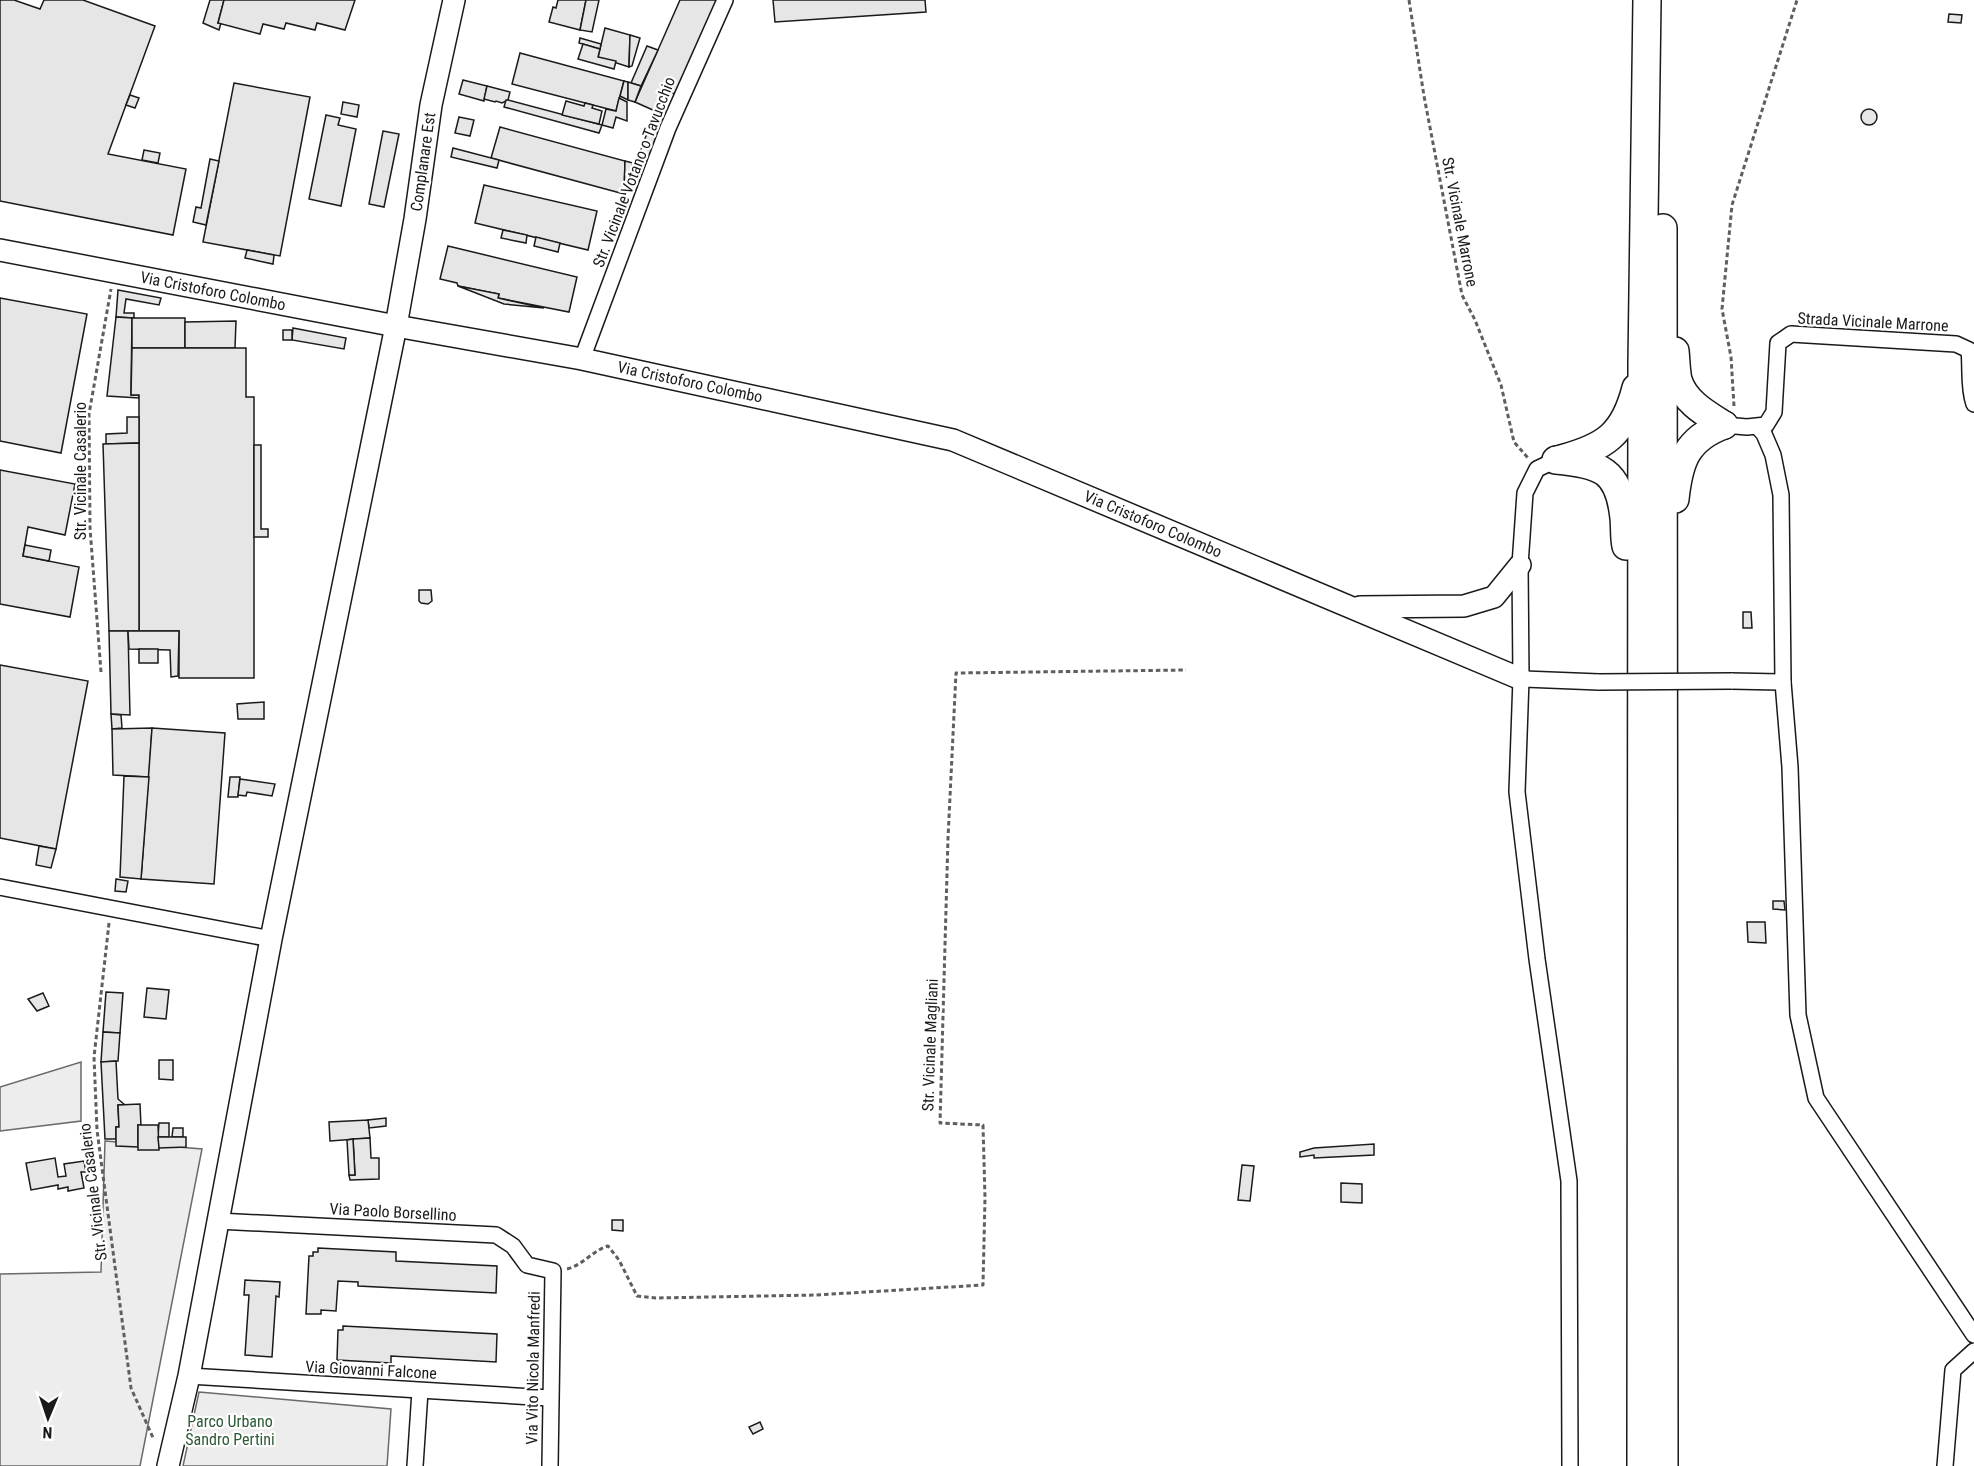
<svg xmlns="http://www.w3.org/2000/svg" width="1974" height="1466" font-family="'Roboto Condensed',sans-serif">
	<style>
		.built { fill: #ededed; stroke: #6a6a6a; stroke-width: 1.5 }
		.building { fill: #e6e6e6; stroke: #1a1a1a; stroke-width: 1.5 }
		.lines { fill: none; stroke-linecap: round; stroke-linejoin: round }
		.street-casing { stroke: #1a1a1a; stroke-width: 18 }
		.secondary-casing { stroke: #1a1a1a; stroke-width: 24 }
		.highway-casing { stroke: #1a1a1a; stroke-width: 30 }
		.path { stroke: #5f5f5f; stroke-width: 3; stroke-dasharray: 4.5 3; stroke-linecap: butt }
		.street { stroke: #fff; stroke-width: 15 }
		.secondary { stroke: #fff; stroke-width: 21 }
		.highway { stroke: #fff; stroke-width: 27 }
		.street-bridge-casing { stroke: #1a1a1a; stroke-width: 18; stroke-linecap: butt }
		.street-bridge { stroke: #fff; stroke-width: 15 }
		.labels { text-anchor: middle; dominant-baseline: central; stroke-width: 4.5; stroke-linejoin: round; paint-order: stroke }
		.street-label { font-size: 16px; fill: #1a1a1a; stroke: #fff }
		.park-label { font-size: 16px; fill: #2b5a34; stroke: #fff }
	</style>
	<rect width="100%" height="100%" fill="#fff"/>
	<g class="built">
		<polygon points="81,1062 81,1121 0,1131 0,1087"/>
		<polygon points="105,1141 202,1149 140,1466 0,1466 0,1274 101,1272"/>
		<polygon points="199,1392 391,1409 387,1466 183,1466"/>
	</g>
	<g class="building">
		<polygon points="0,0 14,0 40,9 44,0 83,0 155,26 108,154 186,169 173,235 0,201"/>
		<polygon points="210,0 224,0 218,23 221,23 219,30 203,23"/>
		<polygon points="224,0 355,0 345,30 317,23 315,30 286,23 284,29 263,24 260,34 218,23"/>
		<polygon points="558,0 586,0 580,30 549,22 553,7 556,8"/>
		<polygon points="586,0 599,0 592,32 580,30"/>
		<polygon points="680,0 717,0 676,95 665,89 655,111 635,102"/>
		<polygon points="773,0 925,0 926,12 775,22"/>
		<polygon points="1949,14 1962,15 1961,23 1948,22"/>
		<polygon points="605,28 630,35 629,67 598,57"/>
		<polygon points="630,35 640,38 632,66 629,67"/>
		<polygon points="580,38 601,44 600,49 579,43"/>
		<polygon points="583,44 600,49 598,57 616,61 614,69 578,59"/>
		<polygon points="647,46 658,50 641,86 631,83"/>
		<polygon points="520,53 624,81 616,111 512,84"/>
		<polygon points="463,80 487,86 484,101 459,94"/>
		<polygon points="624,81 628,82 628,100 620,96"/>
		<polygon points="628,82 641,86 635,102 628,100"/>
		<polygon points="234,83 310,97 280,256 203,242"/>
		<polygon points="487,86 510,92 508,100 502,103 496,101 495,102 484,99"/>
		<polygon points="130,95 139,98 135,108 126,105"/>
		<polygon points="619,98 627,102 627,121 616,117 613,128 602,125 606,109 616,111"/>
		<polygon points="506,100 508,100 602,125 599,133 504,107"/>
		<polygon points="566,101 584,106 585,103 593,105 592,108 602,111 599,124 562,115"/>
		<polygon points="343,102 359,105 357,117 341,114"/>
		<circle cx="1869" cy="117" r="8"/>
		<polygon points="326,115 340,118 338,125 356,129 341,206 309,199"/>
		<polygon points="459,117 474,120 470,136 455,133"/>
		<polygon points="650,125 662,129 650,159 639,155"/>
		<polygon points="500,127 625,161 624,194 491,158"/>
		<polygon points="383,131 399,134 384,207 369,204"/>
		<polygon points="453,148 499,160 497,168 451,157"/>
		<polygon points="144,150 160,153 158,163 142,160"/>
		<polygon points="210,159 219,161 206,225 193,222 196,207 201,208"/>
		<polygon points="625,161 633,163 625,195 624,194"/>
		<polygon points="484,185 597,211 588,250 475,223"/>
		<polygon points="503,230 527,235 526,243 501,238"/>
		<polygon points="536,237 560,243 558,252 534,246"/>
		<polygon points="448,246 577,277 569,312 498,298 499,294 458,286 457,283 440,279"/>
		<polygon points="247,250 274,255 273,264 245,258"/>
		<polygon points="458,286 499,294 498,298 544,308 504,304"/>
		<polygon points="118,290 161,298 159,305 126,299 124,313 134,313 134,318 116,317"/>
		<polygon points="0,298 87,314 61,453 0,441"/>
		<polygon points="116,317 132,318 131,395 139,395 139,398 107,396"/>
		<rect x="132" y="318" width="53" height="30"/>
		<polygon points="236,321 235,348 185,348 185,322"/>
		<polygon points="293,328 346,338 344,349 292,340"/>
		<rect x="283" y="330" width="9" height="10"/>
		<polygon points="132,348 246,348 246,397 254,397 254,678 179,678 179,631 139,631 139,395 131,395"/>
		<polygon points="127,417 139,417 139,443 106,444 106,434 127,433"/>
		<polygon points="139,443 139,631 109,631 103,444"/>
		<polygon points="254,445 261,445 261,529 268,529 268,537 254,537"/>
		<polygon points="0,470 75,484 65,535 28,527 23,556 79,567 70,617 0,604"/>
		<polygon points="25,545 51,550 49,561 23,556"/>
		<polygon points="419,590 431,590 432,601 428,604 421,603 419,601"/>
		<polygon points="1743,612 1751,612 1752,628 1743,628"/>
		<polygon points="109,631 128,631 130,715 111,714"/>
		<polygon points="128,631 179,631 178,676 171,677 170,650 129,649"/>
		<rect x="139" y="649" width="19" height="14"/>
		<polygon points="0,665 88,681 56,849 0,838"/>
		<polygon points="264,702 264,719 238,719 237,704"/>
		<polygon points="111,714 121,715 122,728 112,729"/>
		<polygon points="152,728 149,777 113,775 112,729"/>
		<polygon points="152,728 225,733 214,884 141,879"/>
		<polygon points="124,776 149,777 141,879 120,877"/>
		<polygon points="230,777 240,777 238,797 228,797"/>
		<polygon points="240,779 275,784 272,796 247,792 246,796 238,795"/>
		<polygon points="39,846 56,849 51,868 36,865"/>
		<polygon points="116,879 128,881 126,892 115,891"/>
		<polygon points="1773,901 1784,901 1785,910 1773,909"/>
		<polygon points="1747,922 1765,922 1766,943 1748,942"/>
		<polygon points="147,988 169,990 166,1019 144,1017"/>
		<polygon points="106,992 123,993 120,1033 103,1032"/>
		<polygon points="43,993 49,1006 37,1011 28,999"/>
		<polygon points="103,1032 120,1033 118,1061 101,1062"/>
		<polygon points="159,1060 173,1060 173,1080 159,1079"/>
		<polygon points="116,1061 118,1099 125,1105 118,1105 119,1127 116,1127 116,1139 105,1139 101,1062"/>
		<polygon points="140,1104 141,1126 138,1125 138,1147 116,1146 116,1127 119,1127 118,1105"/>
		<polygon points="386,1118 386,1126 369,1128 368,1120"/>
		<polygon points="368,1120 370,1138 330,1141 329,1122"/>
		<polygon points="159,1123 169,1123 169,1137 158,1137"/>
		<polygon points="138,1125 158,1125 159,1150 138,1150"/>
		<polygon points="173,1128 183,1128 183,1137 172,1137"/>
		<polygon points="158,1137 186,1137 186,1147 159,1148"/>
		<polygon points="370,1138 371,1158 379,1158 379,1179 350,1180 349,1175 355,1175 353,1139"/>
		<polygon points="353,1139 355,1175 349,1175 347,1140"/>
		<polygon points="1374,1144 1374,1155 1314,1158 1314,1155 1300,1157 1300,1152 1314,1148"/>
		<polygon points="55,1158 58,1177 66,1176 64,1164 84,1161 86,1172 81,1172 84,1188 68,1191 68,1187 58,1189 58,1185 31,1190 26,1163"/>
		<polygon points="1242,1165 1254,1166 1250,1201 1238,1200"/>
		<polygon points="1341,1183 1362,1184 1362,1203 1341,1202"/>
		<polygon points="612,1220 623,1220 623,1231 612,1230"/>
		<polygon points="318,1248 396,1252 396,1261 497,1266 496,1293 358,1286 358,1282 338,1281 336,1311 321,1310 321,1314 306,1314 309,1256 313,1256 313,1252 318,1252"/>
		<polygon points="245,1280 280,1282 279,1297 276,1296 272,1357 245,1355 249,1295 244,1295"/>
		<polygon points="343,1326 497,1334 496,1362 391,1356 391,1363 337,1360 338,1330 343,1330"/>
		<polygon points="760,1422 763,1429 753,1434 749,1427"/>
	</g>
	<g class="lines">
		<defs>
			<g id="street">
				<polyline points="582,359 668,128 725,0"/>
				<path d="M 1724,425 L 1747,427 L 1766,425 L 1774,412 L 1778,343 L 1791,334 L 1956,344 L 1969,350 C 1971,368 1968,387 1974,404"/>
				<polyline points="1758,427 1764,434 1773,455 1781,495 1783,682 1790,767 1798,1015 1816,1098 1974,1335"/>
				<polyline points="1556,460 1537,469 1525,493 1520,565 1521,679 1517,792 1537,959 1569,1181 1570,1466"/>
				<polyline points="1521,679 1599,682"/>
				<polyline points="1731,681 1783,682"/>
				<polyline points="0,887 271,939"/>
				<polyline points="218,1221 496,1235 513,1246 527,1265 553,1271 550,1466"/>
				<polyline points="189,1376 550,1398"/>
				<polyline points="415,1466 420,1391"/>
				<polyline points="1945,1466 1953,1370 1974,1351"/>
			</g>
			<g id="secondary">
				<polyline points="0,250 396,326 582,359 953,440 1521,679"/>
				<polyline points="1360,607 1464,606 1494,597 1520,565"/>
				<polyline points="168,1466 189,1376 271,939 396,326 415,219 431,105 454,0"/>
			</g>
			<g id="highway">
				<polyline points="1663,228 1664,1466"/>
				<path d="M 1675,351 C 1676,360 1676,371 1678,380 C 1685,402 1705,413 1724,425"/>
				<path d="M 1561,459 C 1605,447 1624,435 1636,388"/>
				<path d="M 1556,460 C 1601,464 1619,470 1624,518 C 1625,527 1624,537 1626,546"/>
				<path d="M 1675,499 C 1679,462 1686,439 1724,425"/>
				<polyline points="1641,1466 1642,364 1647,0"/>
			</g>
		</defs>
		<use href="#street" class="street-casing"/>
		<use href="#secondary" class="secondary-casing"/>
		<use href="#highway" class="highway-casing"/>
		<g class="path">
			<polyline points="1409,0 1424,96 1462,295 1475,320 1501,385 1514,442 1528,458"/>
			<polyline points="1734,406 1731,357 1722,309 1732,205 1797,0"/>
			<polyline points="101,672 90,528 89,414 111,289"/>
			<polyline points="109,923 94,1057 97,1130 131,1388 154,1440"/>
			<path d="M 567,1269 C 583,1265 592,1251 608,1246 L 619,1260 L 637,1296 L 656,1298 L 816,1295 L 983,1285 L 985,1198 L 983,1125 L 940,1123 L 948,838 L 956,673 L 1186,670"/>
		</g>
		<use href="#street" class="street"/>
		<use href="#secondary" class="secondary"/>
		<use href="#highway" class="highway"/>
		<defs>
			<polyline id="street-bridge" points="1599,682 1731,681"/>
		</defs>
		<use href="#street-bridge" class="street-bridge-casing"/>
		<use href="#street-bridge" class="street-bridge"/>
	</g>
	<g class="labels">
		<g class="street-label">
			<text transform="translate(423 162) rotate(-82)">Complanare Est</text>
			<text transform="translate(634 172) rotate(-69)">Str. Vicinale Votano o Tavucchio</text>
			<text transform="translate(1460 222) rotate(79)">Str. Vicinale Marrone</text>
			<text transform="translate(213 291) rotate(11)">Via Cristoforo Colombo</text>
			<text transform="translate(1873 322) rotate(3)">Strada Vicinale Marrone</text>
			<text transform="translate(690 382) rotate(12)">Via Cristoforo Colombo</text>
			<text transform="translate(80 471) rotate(-90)">Str. Vicinale Casalerio</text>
			<text transform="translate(1153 524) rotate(23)">Via Cristoforo Colombo</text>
			<text transform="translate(930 1045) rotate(-88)">Str. Vicinale Magliani</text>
			<text transform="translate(93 1192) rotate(-97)">Str. Vicinale Casalerio</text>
			<text transform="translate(393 1212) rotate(3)">Via Paolo Borsellino</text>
			<text transform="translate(533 1368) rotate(-89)">Via Vito Nicola Manfredi</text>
			<text transform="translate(371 1370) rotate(3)">Via Giovanni Falcone</text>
		</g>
		<g class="park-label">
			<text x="230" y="1421">Parco Urbano<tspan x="230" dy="18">Sandro Pertini</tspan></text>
		</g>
	</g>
	<g transform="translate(48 1418) rotate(182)" stroke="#ffffff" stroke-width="4.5" paint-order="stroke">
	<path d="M0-4.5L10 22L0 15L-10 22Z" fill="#1a1a1a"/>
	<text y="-9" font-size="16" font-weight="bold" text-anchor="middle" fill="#1a1a1a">N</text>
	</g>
</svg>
